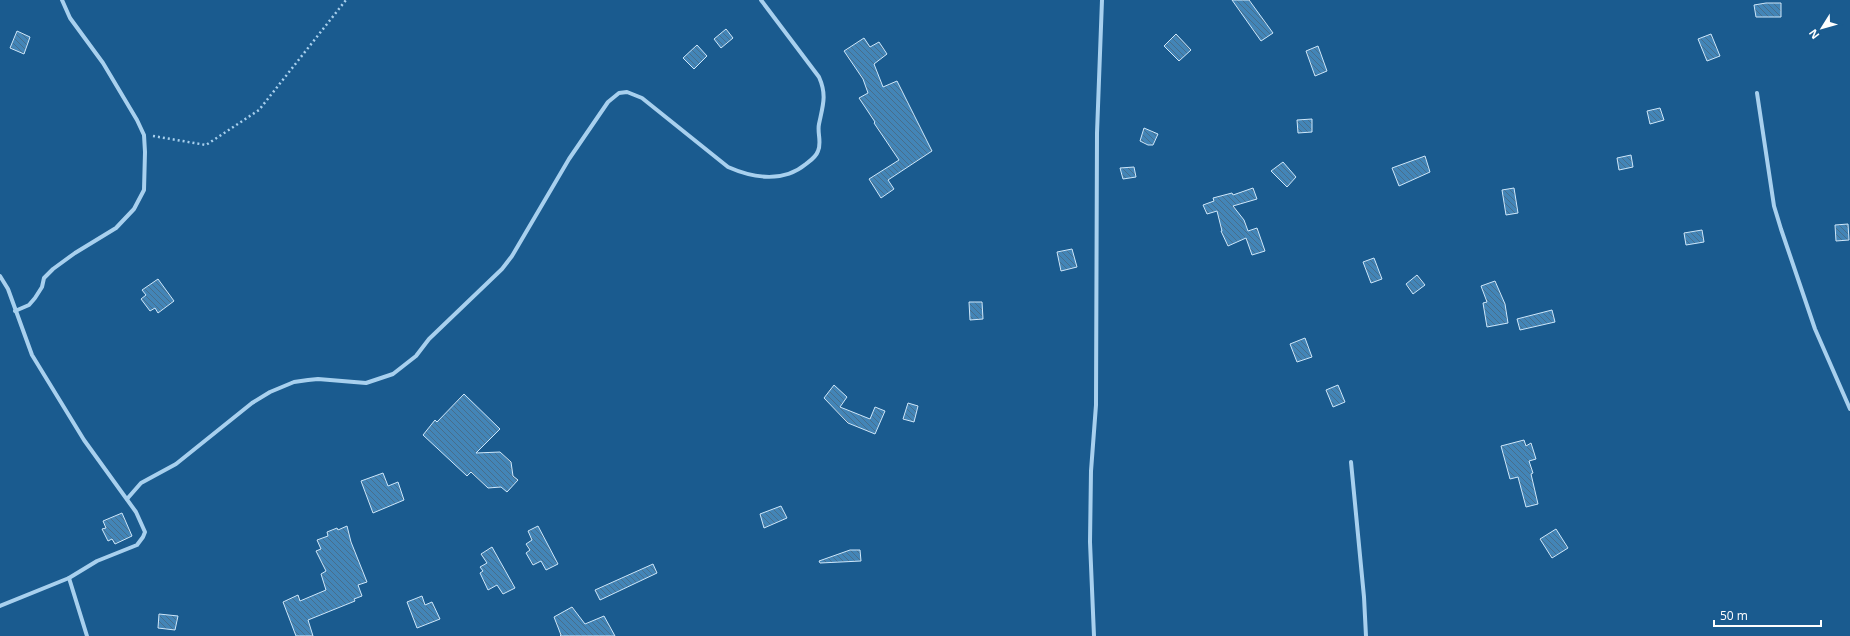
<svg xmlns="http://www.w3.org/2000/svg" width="1850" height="636" font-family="'Open Sans',sans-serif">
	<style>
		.building { fill: url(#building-back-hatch); stroke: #cee7fa }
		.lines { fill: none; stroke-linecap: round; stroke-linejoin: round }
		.path { stroke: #a8d0ee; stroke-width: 2.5; stroke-dasharray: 2 3; stroke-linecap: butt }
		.street { stroke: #a8d0ee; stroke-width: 4 }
	</style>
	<defs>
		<pattern id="building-back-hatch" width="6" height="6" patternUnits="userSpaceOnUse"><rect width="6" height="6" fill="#4385b7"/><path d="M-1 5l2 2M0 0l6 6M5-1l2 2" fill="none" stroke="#476e8c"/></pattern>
	</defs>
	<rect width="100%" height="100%" fill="#1a5b8f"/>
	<g class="building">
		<polygon points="1232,0 1249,0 1273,33 1261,41"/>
		<polygon points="1766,3 1781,3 1781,17 1756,17 1754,5"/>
		<polygon points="726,29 733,38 721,48 714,39"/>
		<polygon points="17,31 30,37 24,54 10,48"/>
		<polygon points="1176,34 1191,50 1179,61 1164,46"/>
		<polygon points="1711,34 1720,56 1707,61 1698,39"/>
		<polygon points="864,38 870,47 879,42 887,54 874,64 883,87 897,81 932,151 888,180 894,189 881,198 869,179 899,160 874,123 875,122 859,98 868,93 863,79 844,51"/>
		<polygon points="697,45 707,56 694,69 683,58"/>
		<polygon points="1318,46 1327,71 1315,76 1306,51"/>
		<polygon points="1660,108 1664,120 1650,124 1647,111"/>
		<polygon points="1312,119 1312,132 1298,133 1297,120"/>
		<polygon points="1144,128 1158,134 1153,145 1148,145 1140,141"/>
		<polygon points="1631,155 1633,167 1619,170 1617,158"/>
		<polygon points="1425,156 1430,172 1399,186 1392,168"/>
		<polygon points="1283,162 1296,177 1287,187 1271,171"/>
		<polygon points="1134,167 1136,177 1123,179 1120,168"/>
		<polygon points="1253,188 1257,199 1233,206 1244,220 1248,231 1257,228 1265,251 1252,255 1246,238 1228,246 1221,231 1222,231 1217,211 1207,214 1203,205 1214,201 1213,198 1232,193 1233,195"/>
		<polygon points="1514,188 1518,213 1506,215 1502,190"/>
		<polygon points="1848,224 1849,240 1836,241 1835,225"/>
		<polygon points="1702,230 1704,242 1686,245 1684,233"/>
		<polygon points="1072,249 1077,267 1061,271 1057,252"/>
		<polygon points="1374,258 1382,279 1371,283 1363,262"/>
		<polygon points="1417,275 1425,285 1413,294 1406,284"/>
		<polygon points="158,279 174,301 158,313 155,308 150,311 141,299 146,295 142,290"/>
		<polygon points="1495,281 1505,304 1508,323 1487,327 1483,303 1487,302 1481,286"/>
		<polygon points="969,302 982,302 983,319 970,320"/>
		<polygon points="1552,310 1555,322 1520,330 1517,319"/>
		<polygon points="1305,338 1312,357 1297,362 1290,344"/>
		<polygon points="834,385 847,397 840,407 870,419 875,407 885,411 875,434 848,423 824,398"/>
		<polygon points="1338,385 1345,402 1333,407 1326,390"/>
		<polygon points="464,394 500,429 476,453 500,452 511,462 513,476 518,480 507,492 501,487 488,488 471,472 467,476 423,435 435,420 437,422"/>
		<polygon points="908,403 918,406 914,422 903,419"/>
		<polygon points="1524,440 1526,446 1531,443 1536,459 1529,461 1533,473 1531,474 1538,504 1526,507 1518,477 1510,479 1501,446"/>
		<polygon points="383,473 388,486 398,482 404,500 373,513 361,481"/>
		<polygon points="781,506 787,518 764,528 760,514"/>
		<polygon points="122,513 132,536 115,544 112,539 108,541 102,529 106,528 103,521"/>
		<polygon points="347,526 351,542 367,582 358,585 362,596 354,599 355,601 308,620 313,636 296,636 283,602 298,595 300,601 326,590 321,574 326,571 316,551 321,549 317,540 328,536 327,532 337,528 338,530"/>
		<polygon points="538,526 558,564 546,570 541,561 533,565 526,553 530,550 526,544 532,540 528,531"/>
		<polygon points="1556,529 1568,548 1552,558 1540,539"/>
		<polygon points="492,547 515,588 503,594 497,585 488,590 480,573 483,571 480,567 487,563 481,554"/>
		<polygon points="850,550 860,550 861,561 820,563 819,561"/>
		<polygon points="653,564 657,573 600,600 595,590"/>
		<polygon points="422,596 425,605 432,602 440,619 417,628 407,602"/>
		<polygon points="572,607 585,624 604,616 615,636 560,636 561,635 554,617"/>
		<polygon points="159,614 178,616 175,630 158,628"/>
	</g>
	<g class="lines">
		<polyline class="path" points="153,136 206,145 259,110 346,0"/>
		<g class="street">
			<polyline points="1757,93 1774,206 1781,229 1815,329 1850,409"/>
			<polyline points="0,276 8,289 32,355 84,440 136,512 145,532 143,537 137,545 97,561 69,578 0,606"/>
			<polyline points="15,311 29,305 35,298 42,287 44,278 53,269 75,253 116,228 134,209 144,190 145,152 144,135 137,120 103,63 70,18 62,0"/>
			<polyline points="1351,462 1364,597 1366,636"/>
			<path d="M 127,499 L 141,483 L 176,464 L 252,403 L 270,392 L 294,382 L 308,380 L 318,379 L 366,383 L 393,374 L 416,356 L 429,339 L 502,269 L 512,256 L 569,159 L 608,102 L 619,93 L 627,92 L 642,98 L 728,167 C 753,178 783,183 806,164 C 810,161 816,157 818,151 C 822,142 817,133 819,124 C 823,105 827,95 819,77 L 761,0"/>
			<polyline points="69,578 87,636"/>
			<polyline points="1094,636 1090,542 1091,471 1096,405 1097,133 1102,0"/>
		</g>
	</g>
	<g transform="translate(1822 28) rotate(233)" stroke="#1a5b8f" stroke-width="3" paint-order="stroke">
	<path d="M0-3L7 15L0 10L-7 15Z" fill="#ffffff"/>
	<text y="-6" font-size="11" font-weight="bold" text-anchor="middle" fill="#ffffff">N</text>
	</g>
	<path d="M1714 620v6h107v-6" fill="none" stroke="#ffffff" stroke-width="2"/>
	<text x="1720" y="620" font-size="12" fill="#ffffff" stroke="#1a5b8f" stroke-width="3" paint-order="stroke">50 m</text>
</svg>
